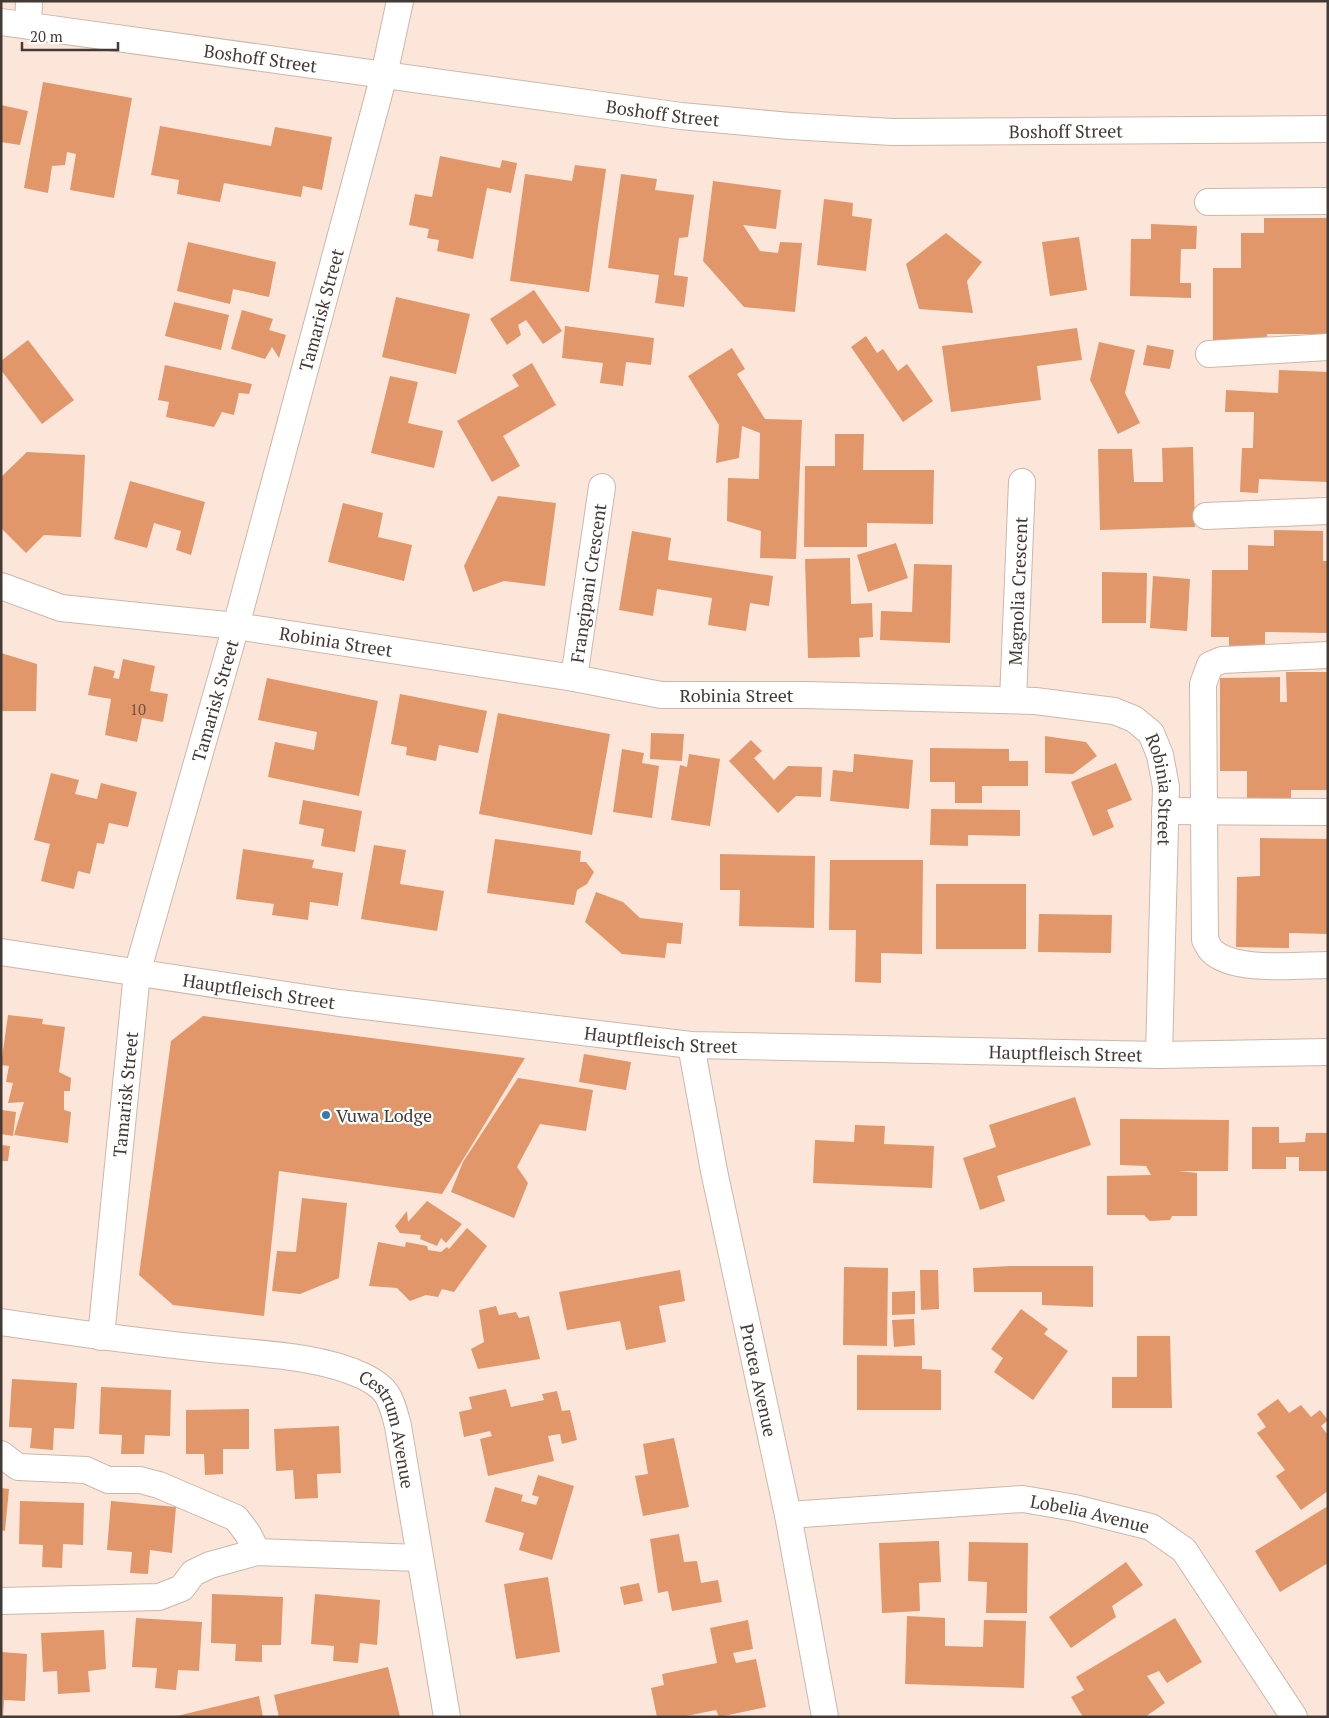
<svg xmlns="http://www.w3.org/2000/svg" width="1329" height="1718" font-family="'PT Serif',serif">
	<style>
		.building { fill: #e19769 }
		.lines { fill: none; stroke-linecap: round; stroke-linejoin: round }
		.street-casing { stroke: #ccb7aa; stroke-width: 28 }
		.street { stroke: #fff; stroke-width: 26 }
		.poi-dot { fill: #367bb0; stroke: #fff; stroke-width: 2 }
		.labels { text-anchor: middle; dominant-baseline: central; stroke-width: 4.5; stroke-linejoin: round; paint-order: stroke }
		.number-label { font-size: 15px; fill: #6a5142 }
		.street-label { font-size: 18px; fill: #433a35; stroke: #fff }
		.poi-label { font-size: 18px; fill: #433a35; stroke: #fff; text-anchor: start }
	</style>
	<rect width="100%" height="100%" fill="#fce6d9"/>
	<g class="building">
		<polygon points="43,82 132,98 114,198 70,190 76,154 67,152 65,165 52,166 48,193 24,188"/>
		<polygon points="1,105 28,111 20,145 1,142"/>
		<polygon points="160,126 271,146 275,127 332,137 322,190 303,186 301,197 224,183 220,202 177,194 179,180 151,175"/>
		<polygon points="440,156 500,168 502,160 517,163 511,193 487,188 473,259 437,251 439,240 427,238 429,229 409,225 415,194 432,197"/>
		<polygon points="575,165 606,169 589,292 510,281 525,174 572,181"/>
		<polygon points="621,174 657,179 655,190 694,195 688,237 679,238 674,275 688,277 684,307 655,303 659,275 608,268"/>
		<polygon points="713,181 781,190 776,229 743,225 760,251 778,253 780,242 802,243 795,312 744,307 703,261"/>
		<polygon points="824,199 853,203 852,216 872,219 866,271 817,265"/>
		<polygon points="1264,218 1328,218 1328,334 1267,334 1268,342 1213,342 1213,268 1241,268 1241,233 1264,233"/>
		<polygon points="1151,224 1197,226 1196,249 1181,249 1180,283 1191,283 1191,298 1130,296 1131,239 1151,239"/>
		<polygon points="946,233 982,262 967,281 973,313 919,309 906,264"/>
		<polygon points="1079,237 1087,290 1050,296 1042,242"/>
		<polygon points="188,242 276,262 269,297 233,289 230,304 177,291"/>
		<polygon points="534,290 562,331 543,344 526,320 518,325 521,335 507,345 490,319"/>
		<polygon points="396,297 470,314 456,374 382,357"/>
		<polygon points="174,302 229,315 221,350 165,336"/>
		<polygon points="242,310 273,319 269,330 286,335 279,358 272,347 265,359 231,349"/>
		<polygon points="565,326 654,338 651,365 626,362 623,386 600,383 603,363 562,358"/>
		<polygon points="1077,328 1082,360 1037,366 1041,400 951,412 942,346"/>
		<polygon points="866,336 877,353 883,349 898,371 907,364 933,401 903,422 851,347"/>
		<polygon points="28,340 74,400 42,424 1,370 1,361"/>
		<polygon points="1099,342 1135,350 1125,393 1140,423 1118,434 1090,380"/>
		<polygon points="1147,345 1174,350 1170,369 1143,365"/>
		<polygon points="732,348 745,369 737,374 765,419 802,420 796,559 760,558 761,531 727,521 728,478 759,479 760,433 742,426 739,458 716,463 719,425 688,376"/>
		<polygon points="532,363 556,405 503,436 520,466 492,482 457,421 519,386 512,375"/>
		<polygon points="165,365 252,384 249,394 239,393 234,415 222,412 214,427 166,417 169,402 158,400"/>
		<polygon points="1279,370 1328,372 1327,482 1259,479 1258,493 1240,492 1242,448 1253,448 1254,412 1225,412 1226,390 1278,393"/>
		<polygon points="390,376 418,382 408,423 443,431 434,468 371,453"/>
		<polygon points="835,434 864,434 863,470 934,470 933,524 867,523 867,547 804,547 805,466 835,466"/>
		<polygon points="1193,447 1195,527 1100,530 1098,449 1132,449 1134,482 1163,482 1162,448"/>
		<polygon points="27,452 85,455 81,537 44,535 26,553 1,528 1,477"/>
		<polygon points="130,481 205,502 191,555 176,550 181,531 154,523 147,548 114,539"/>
		<polygon points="498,496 556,503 545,586 504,581 473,592 464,566"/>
		<polygon points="343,503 383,513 378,537 412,545 404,581 328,562"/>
		<polygon points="1274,530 1323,531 1323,561 1328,561 1328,633 1265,632 1265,650 1229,650 1229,637 1211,637 1212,570 1248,570 1248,545 1274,546"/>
		<polygon points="632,531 671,538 668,560 773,576 769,606 750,603 746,631 708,625 712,598 657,589 653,616 619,610"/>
		<polygon points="896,543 908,578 868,592 857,555"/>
		<polygon points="850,558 851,604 872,603 873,637 859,638 860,657 808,658 805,559"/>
		<polygon points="914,564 952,565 950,643 880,640 881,611 912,612"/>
		<polygon points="1102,572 1147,573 1146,623 1102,623"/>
		<polygon points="1153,576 1190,579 1187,631 1150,628"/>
		<polygon points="1,653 37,664 36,711 1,711"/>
		<polygon points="123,659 155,666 150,691 168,694 163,722 142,718 137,742 105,735 111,699 88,695 94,666 115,671 113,678 119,679"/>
		<polygon points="1286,672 1328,672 1328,790 1291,790 1291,810 1247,810 1247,771 1220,771 1220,678 1280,677 1280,702 1287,702"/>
		<polygon points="267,678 378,701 359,796 268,777 275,742 314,750 317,732 258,720"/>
		<polygon points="400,694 487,711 478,753 439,745 436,761 406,755 407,747 391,744"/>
		<polygon points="498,713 610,734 592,835 479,814"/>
		<polygon points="651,733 684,734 682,761 650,759"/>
		<polygon points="1045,736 1086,742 1097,756 1073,774 1045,773"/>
		<polygon points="751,740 762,751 754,758 774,780 788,766 822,767 821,797 796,796 778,813 729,761"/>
		<polygon points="930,748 1009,749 1009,761 1028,761 1028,786 982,786 982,803 955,803 955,782 930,782"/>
		<polygon points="622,749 644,753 642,763 659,766 652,818 613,812"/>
		<polygon points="689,754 720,759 710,826 671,820 680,765 687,767"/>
		<polygon points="854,754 913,760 909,809 830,801 833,770 853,772"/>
		<polygon points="1116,763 1132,800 1107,810 1114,827 1093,836 1071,782"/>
		<polygon points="51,773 79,780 75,794 97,799 101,783 137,792 128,827 109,823 104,844 97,843 90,874 78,871 74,889 41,881 50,844 34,840"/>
		<polygon points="303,800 362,811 355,852 321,846 324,829 299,824"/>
		<polygon points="931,809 1020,810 1020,836 968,835 968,846 930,845"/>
		<polygon points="1260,838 1328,839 1328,934 1289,933 1289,948 1236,947 1237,877 1260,876"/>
		<polygon points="495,839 581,851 580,862 586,862 594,872 587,884 577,890 574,905 487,893"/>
		<polygon points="374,845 406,850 400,884 444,891 437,931 361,919"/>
		<polygon points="243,849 314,860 312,868 343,873 338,906 310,902 308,920 272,915 274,904 236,899"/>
		<polygon points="720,854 815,856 814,928 739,926 740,890 720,890"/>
		<polygon points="830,860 923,860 922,954 881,953 881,983 855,982 856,930 829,930"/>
		<rect x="936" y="884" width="90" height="65"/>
		<polygon points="596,892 623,902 640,918 683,923 681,944 667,943 665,958 622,954 585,922"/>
		<polygon points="1039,914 1112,915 1111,953 1038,952"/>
		<polygon points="8,1015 43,1019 42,1024 65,1027 59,1072 71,1078 70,1091 64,1091 64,1110 71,1112 68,1143 14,1135 24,1102 8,1103 13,1083 6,1082 9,1066 1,1065"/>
		<polygon points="203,1016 525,1058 442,1194 279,1171 264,1316 173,1305 139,1275 171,1041"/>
		<polygon points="584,1054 631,1062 626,1090 579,1082"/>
		<polygon points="518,1078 593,1090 586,1131 540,1124 517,1167 528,1183 514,1218 451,1192 463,1162"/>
		<polygon points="1075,1097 1091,1145 997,1176 1005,1201 980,1210 963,1158 996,1147 989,1125"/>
		<polygon points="2,1110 16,1112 13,1136 1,1134"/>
		<polygon points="1120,1119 1229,1120 1228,1171 1178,1171 1197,1173 1197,1216 1172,1216 1170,1220 1150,1221 1144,1215 1107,1215 1107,1176 1151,1175 1146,1166 1120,1165"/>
		<polygon points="855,1125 885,1126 884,1144 934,1146 932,1188 813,1183 815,1140 854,1142"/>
		<polygon points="1252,1127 1279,1127 1279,1143 1305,1142 1306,1133 1327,1133 1327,1171 1299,1171 1299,1157 1286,1157 1286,1169 1252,1169"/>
		<polygon points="1,1145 10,1146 8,1161 1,1161"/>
		<polygon points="302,1198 347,1203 339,1278 300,1294 272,1291 277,1251 296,1252"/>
		<polygon points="427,1201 462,1224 446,1243 441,1238 437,1246 420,1239 421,1235 400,1233 395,1226 407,1211 408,1222"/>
		<polygon points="467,1228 487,1246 454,1292 442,1289 438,1297 426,1295 410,1301 397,1288 369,1286 378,1242 405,1247 406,1242 427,1246 428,1250 441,1252 447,1247 449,1249"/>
		<polygon points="1010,1266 1093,1266 1093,1307 1042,1305 1042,1292 974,1292 973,1268"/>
		<polygon points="844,1267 888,1268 887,1346 843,1345"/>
		<polygon points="680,1270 685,1301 659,1306 666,1342 626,1350 620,1321 567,1330 559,1292"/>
		<polygon points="920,1270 938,1270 939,1309 921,1310"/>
		<polygon points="915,1291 915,1314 892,1315 892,1292"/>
		<polygon points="496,1306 499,1315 516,1312 519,1318 529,1316 540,1359 478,1369 471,1349 484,1342 479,1310"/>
		<polygon points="1021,1309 1048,1329 1044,1334 1068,1351 1033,1400 994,1372 1003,1358 991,1349"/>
		<polygon points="914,1319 915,1345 894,1347 892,1320"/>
		<polygon points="1137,1336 1170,1336 1172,1408 1112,1408 1112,1377 1137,1377"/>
		<polygon points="857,1355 922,1356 922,1369 941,1370 941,1410 857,1410"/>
		<polygon points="12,1379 77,1383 74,1429 54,1428 53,1450 30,1448 32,1428 9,1427"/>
		<polygon points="101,1387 171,1390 170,1436 145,1435 144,1454 121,1454 122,1435 99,1434"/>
		<polygon points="506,1389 511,1407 544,1400 542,1394 557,1391 562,1411 570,1410 577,1440 562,1444 560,1434 548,1436 554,1461 488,1476 480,1439 492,1436 490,1431 464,1437 459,1412 472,1409 469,1397"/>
		<polygon points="1278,1399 1289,1413 1301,1405 1311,1417 1320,1410 1328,1420 1321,1426 1328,1435 1328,1491 1301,1510 1276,1476 1285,1470 1257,1433 1266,1427 1257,1414"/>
		<polygon points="249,1409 249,1449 223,1449 223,1474 205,1475 204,1454 186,1454 186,1410"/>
		<polygon points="339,1426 341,1473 317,1474 318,1498 295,1499 293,1470 276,1471 274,1429"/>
		<polygon points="674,1438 689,1507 643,1516 635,1476 648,1474 643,1444"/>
		<polygon points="538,1475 574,1486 552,1560 519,1550 524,1533 485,1522 495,1487 523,1495 521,1501 536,1505 539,1497 532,1495"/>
		<polygon points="1,1488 9,1489 5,1531 1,1530"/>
		<polygon points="20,1501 84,1503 83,1545 63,1544 62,1568 42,1567 43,1545 19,1544"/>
		<polygon points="111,1501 176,1507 172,1553 150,1550 148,1574 130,1573 132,1552 107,1550"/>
		<polygon points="1328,1506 1328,1563 1280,1592 1255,1551"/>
		<polygon points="679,1534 684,1562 697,1561 701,1583 718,1580 722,1602 672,1611 668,1591 658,1593 650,1539"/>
		<polygon points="939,1541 941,1582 919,1583 920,1611 882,1613 879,1543"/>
		<polygon points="969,1542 1028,1543 1027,1613 986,1613 987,1582 968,1581"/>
		<polygon points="1126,1562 1143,1585 1112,1606 1116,1617 1071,1648 1049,1617"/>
		<polygon points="548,1577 560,1652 516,1659 504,1584"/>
		<polygon points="639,1583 643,1601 624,1605 620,1587"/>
		<polygon points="212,1594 283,1597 281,1645 262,1645 262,1662 235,1661 236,1644 211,1643"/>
		<polygon points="315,1594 380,1600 377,1645 360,1643 358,1663 333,1661 334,1646 311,1644"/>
		<polygon points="907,1616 945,1618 945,1646 983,1647 984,1620 1026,1621 1024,1688 905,1684"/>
		<polygon points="136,1618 202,1622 199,1671 178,1670 176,1690 155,1688 157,1668 132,1667"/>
		<polygon points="1175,1618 1202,1662 1167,1683 1159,1671 1147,1676 1165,1703 1145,1717 1083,1717 1071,1697 1084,1690 1076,1677"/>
		<polygon points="748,1620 753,1649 733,1653 736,1663 756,1659 766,1707 719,1717 716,1710 681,1717 657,1717 651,1688 664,1685 662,1674 717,1663 710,1628"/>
		<polygon points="104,1630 106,1669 88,1671 90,1692 58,1694 57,1671 43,1672 41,1633"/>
		<polygon points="1,1652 27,1654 25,1701 4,1700 3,1717"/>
		<polygon points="388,1667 400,1717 279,1717 274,1695"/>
		<polygon points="259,1696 263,1717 177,1717 177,1716"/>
	</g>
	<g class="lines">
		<defs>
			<g id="street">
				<path id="s1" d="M 1,22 L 681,116 L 790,126 L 892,132 L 1328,129"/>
				<polyline points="28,25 29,1"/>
				<polyline points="1208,202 1328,201"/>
				<polyline points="1209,354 1328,347"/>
				<polyline points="1206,516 1328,511"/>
				<path id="s2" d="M 1,586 L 61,608 L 236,626 L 574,678 L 661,695 L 806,695 L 1035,701 L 1114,711 L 1134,719 L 1151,733 L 1160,755 L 1166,787 L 1159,1055"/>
				<path d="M 1328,655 L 1222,660 L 1210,665 L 1203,684 L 1205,940 C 1207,943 1209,948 1211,950 C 1232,973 1299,965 1328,965"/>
				<path id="s3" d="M 574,678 L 602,487"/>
				<path id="s4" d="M 1013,700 L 1022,482"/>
				<polyline points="1165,811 1328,812"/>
				<path id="s5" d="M 1,952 L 339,1003 L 691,1045 L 1159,1055 L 1328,1052"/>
				<path id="s6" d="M 691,1045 L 714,1171 L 788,1515 L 825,1717"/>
				<path id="s7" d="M 1,1322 C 68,1332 134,1341 202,1348 C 252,1354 316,1354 363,1376 C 390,1389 391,1400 398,1426 L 447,1717"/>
				<path id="s8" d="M 101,1337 L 137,973 L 236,626 L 384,75 L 400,1"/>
				<polyline points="1,1454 18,1467 86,1470 108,1480 140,1480 159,1485 236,1518 248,1534 257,1552"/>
				<path id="s9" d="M 788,1515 L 1023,1499 L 1075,1508 L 1151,1527 L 1184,1550 L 1294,1717"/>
				<polyline points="1,1601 159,1597 182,1588 193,1573 210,1565 257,1552 419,1558"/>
			</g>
		</defs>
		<use href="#street" class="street-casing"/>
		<use href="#street" class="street"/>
	</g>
	<circle class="poi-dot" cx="326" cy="1115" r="5"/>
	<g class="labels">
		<g class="number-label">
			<text x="138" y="709">10</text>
		</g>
		<g class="street-label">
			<text stroke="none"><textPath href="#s1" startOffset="262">Boshoff Street</textPath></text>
			<text stroke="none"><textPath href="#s1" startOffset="668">Boshoff Street</textPath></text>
			<text stroke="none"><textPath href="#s1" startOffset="1072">Boshoff Street</textPath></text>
			<text stroke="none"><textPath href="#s8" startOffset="1054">Tamarisk Street</textPath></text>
			<text stroke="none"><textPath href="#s3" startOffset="96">Frangipani Crescent</textPath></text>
			<text stroke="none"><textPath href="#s4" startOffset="109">Magnolia Crescent</textPath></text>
			<text stroke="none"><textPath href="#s2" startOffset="341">Robinia Street</textPath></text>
			<text stroke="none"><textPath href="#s2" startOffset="746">Robinia Street</textPath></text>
			<text stroke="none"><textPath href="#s8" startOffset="649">Tamarisk Street</textPath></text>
			<text stroke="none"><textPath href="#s2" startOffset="1226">Robinia Street</textPath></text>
			<text stroke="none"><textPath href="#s5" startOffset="261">Hauptfleisch Street</textPath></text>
			<text stroke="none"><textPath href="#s5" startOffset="666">Hauptfleisch Street</textPath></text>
			<text stroke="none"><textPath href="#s5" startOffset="1071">Hauptfleisch Street</textPath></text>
			<text stroke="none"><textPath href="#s8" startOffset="244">Tamarisk Street</textPath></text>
			<text stroke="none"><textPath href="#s6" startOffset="342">Protea Avenue</textPath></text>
			<text stroke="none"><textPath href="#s7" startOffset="429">Cestrum Avenue</textPath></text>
			<text stroke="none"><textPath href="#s9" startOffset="304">Lobelia Avenue</textPath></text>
		</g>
		<g class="poi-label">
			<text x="336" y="1115">Vuwa Lodge</text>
		</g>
	</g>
	<rect width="1329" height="1718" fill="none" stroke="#433a35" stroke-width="5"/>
	<path d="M22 42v8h96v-8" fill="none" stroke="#433a35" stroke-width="2.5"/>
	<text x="30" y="42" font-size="15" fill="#433a35" stroke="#ffffff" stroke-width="4" paint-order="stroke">20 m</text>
</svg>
